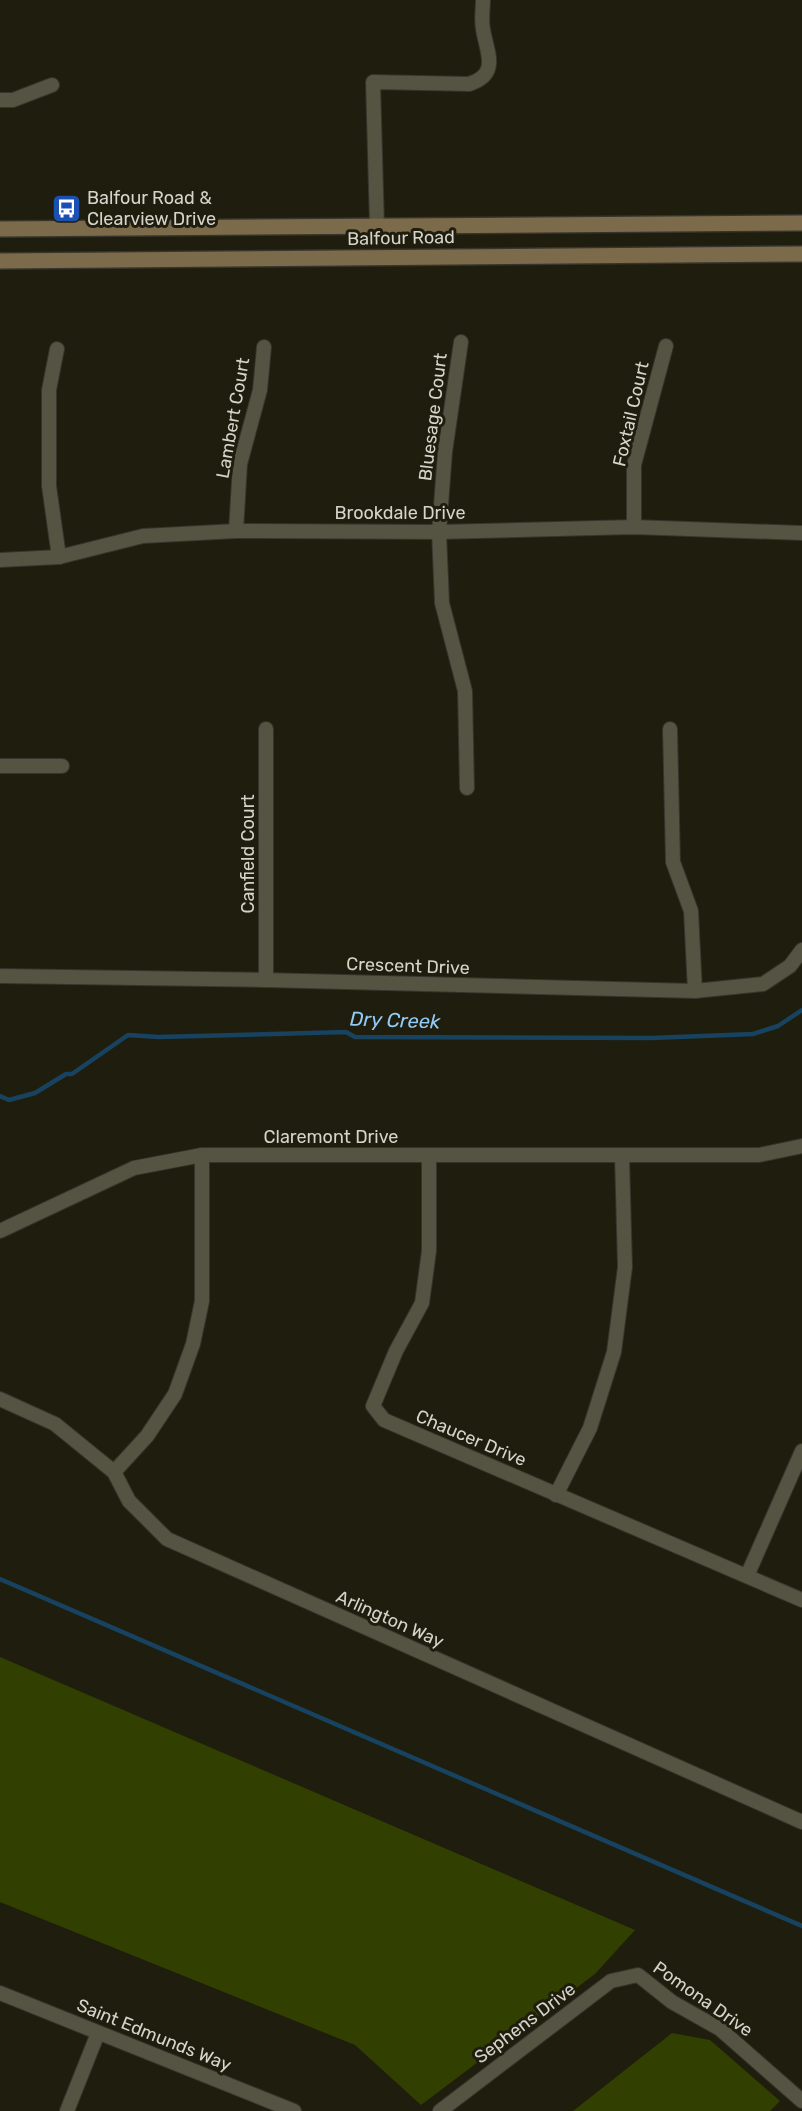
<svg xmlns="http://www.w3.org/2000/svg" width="802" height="2111" font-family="Rubik,sans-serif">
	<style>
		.green { fill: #313f00 }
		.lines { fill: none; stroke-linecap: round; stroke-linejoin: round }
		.stream { stroke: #174360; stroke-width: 4.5 }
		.street-casing { stroke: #36342c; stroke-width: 16 }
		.secondary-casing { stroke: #36342c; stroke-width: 18 }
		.street { stroke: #555342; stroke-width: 14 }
		.secondary { stroke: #7c6b4a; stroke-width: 15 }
		.labels { text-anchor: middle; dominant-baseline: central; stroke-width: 6; stroke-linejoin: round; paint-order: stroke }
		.poi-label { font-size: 18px; fill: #d5d3ca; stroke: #1f1d0d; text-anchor: start }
		.street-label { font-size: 18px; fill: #d5d3ca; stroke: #1f1d0d }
		.water-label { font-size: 20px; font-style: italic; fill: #92cdfa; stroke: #1f1d0d }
	</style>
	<rect width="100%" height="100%" fill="#1f1d0d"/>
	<g class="green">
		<polygon points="0,1657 635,1930 595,1974 421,2105 355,2045 0,1902"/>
		<polygon points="672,2033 710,2040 780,2101 770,2111 573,2111"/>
	</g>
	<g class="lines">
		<g class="stream">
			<polyline points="0,1096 9,1100 35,1093 66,1074 72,1074 128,1035 159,1037 346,1032 355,1037 652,1038 753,1034 778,1026 802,1010"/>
			<polyline points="0,1579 802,1926"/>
		</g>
		<defs>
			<g id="street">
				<polyline points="0,100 13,100 52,85"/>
				<path d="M 377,226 L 373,82 L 469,84 C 501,74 486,51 483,29 C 481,20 483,9 483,0"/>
				<polyline points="461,342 445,452 439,532 442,603 465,691 467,788"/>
				<polyline points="57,349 49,390 49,486 59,557"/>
				<polyline points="634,527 634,465 666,346"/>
				<polyline points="236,531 240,464 260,390 264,347"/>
				<polyline points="0,560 59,557 143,536 236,531 439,532 634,527 802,533"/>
				<polyline points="266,729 266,980"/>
				<polyline points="670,729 673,862 691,911 695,991"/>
				<polyline points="0,766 62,766"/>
				<polyline points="0,976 266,980 695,991 763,984 790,966 802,950"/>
				<polyline points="429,1155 429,1251 422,1303 396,1351 373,1406 384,1420 802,1600"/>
				<polyline points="0,1231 134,1168 202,1155 759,1155 802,1146"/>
				<polyline points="0,1399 55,1424 114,1472 129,1501 167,1539 802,1822"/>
				<polyline points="114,1472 147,1436 175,1394 193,1344 202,1301 202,1155"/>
				<polyline points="556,1495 590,1428 614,1352 625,1267 622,1156"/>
				<polyline points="747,1576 802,1451"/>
				<polyline points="0,1993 294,2111"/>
				<polyline points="67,2111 98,2033"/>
				<polyline points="440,2111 611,1981 638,1975 672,2002 720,2029 802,2101"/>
			</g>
			<g id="secondary">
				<polyline points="0,229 802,223"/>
				<polyline points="0,261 802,254"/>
			</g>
		</defs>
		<use href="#street" class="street-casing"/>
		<use href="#secondary" class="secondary-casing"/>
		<use href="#street" class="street"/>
		<use href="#secondary" class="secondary"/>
	</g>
	<defs>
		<symbol id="bus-square" viewBox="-11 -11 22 22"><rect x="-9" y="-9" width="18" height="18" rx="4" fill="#1a4fb4" stroke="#1f1d0d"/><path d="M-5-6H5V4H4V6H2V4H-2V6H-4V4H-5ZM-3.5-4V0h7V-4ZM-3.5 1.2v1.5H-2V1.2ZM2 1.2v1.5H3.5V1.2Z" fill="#fff"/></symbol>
	</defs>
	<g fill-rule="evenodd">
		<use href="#bus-square" x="50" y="192" width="33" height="33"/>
	</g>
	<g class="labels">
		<g class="poi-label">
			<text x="87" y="198">Balfour Road &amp;<tspan x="87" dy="21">Clearview Drive</tspan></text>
		</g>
		<g class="street-label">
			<text transform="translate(401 238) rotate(-1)">Balfour Road</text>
			<text transform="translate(631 414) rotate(-77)">Foxtail Court</text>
			<text transform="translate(433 417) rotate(-83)">Bluesage Court</text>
			<text transform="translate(233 418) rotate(-80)">Lambert Court</text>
			<text x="400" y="513">Brookdale Drive</text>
			<text transform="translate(248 854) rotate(-90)">Canfield Court</text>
			<text transform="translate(408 966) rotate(2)">Crescent Drive</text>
			<text x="331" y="1137">Claremont Drive</text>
			<text transform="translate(471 1438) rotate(23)">Chaucer Drive</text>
			<text transform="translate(390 1619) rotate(24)">Arlington Way</text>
			<text transform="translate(703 1999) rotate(35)">Pomona Drive</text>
			<text transform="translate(525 2023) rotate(-37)">Sephens Drive</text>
			<text transform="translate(154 2035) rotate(22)">Saint Edmunds Way</text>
		</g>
		<g class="water-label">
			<text transform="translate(395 1020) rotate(2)">Dry Creek</text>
		</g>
	</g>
</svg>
